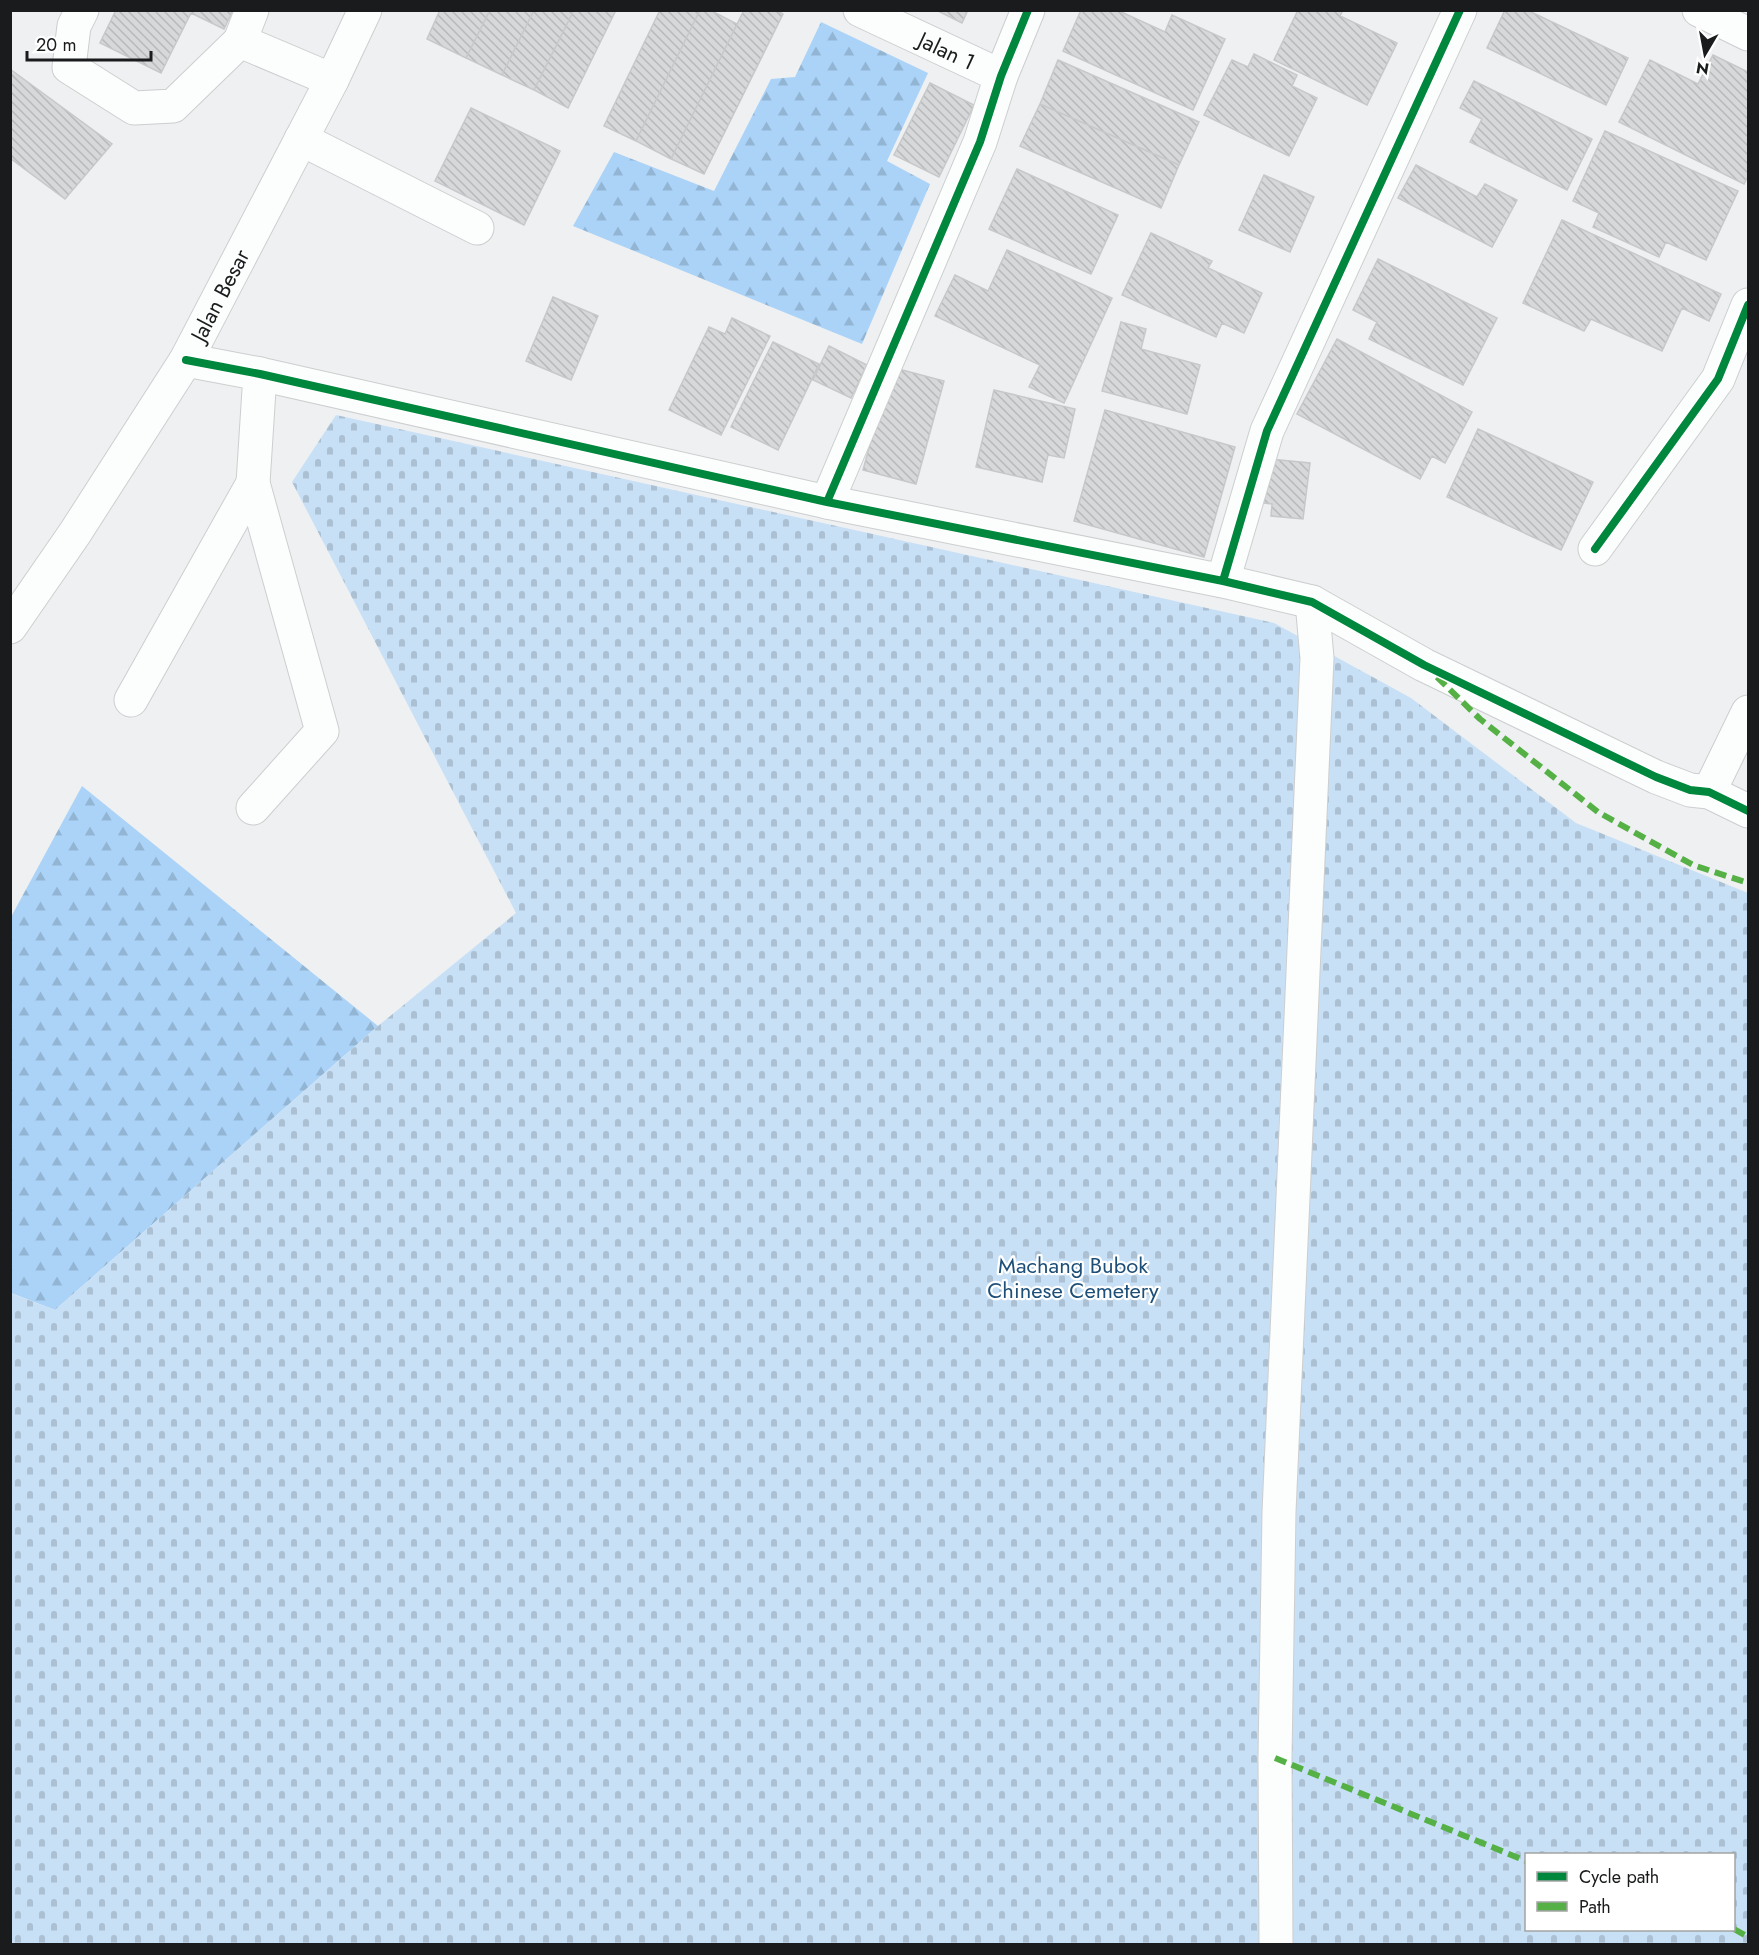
<svg xmlns="http://www.w3.org/2000/svg" width="1759" height="1955" font-family="Jost,sans-serif">
  <style>
    .forest { fill: url(#forest-firs) }
    .cemetery { fill: url(#cemetery-stones); fill-rule: evenodd }
    .building { fill: url(#building-back-hatch); stroke: #c7c8ca; stroke-width: 1.5 }
    .lines { fill: none; stroke-linecap: round; stroke-linejoin: round }
    .minor-casing { stroke: #cccecf; stroke-width: 35 }
    .major-casing { stroke: #cccecf; stroke-width: 35 }
    .minor { stroke: #fcfdfd; stroke-width: 33 }
    .major { stroke: #fcfdfd; stroke-width: 33 }
    .quiet { stroke: #55b145; stroke-width: 6; stroke-dasharray: 12 6; stroke-linecap: butt }
    .cycleway-casing { stroke: #fff; stroke-width: 11 }
    .cycleway { stroke: #00873e; stroke-width: 8 }
    .labels { text-anchor: middle; dominant-baseline: central; stroke-width: 4.5; stroke-linejoin: round; paint-order: stroke }
    .street-label { font-size: 22px; fill: #191b1c; stroke: #fff }
    .park-label { font-size: 22px; fill: #1d4f79; stroke: #fff }
  </style>
  <defs>
    <pattern id="forest-firs" width="22" height="20" patternUnits="userSpaceOnUse" patternTransform="scale(1.5)"><rect width="22" height="20" fill="#abd3f8"/><path d="M5 1l3.5 6h-7zM16 11l3.5 6h-7z" fill="#93b5d4"/></pattern>
    <pattern id="cemetery-stones" width="16" height="16" patternUnits="userSpaceOnUse" patternTransform="scale(1.5)"><rect width="16" height="16" fill="#c8e0f6"/><path d="M2 7V4a2 2 0 0 1 4 0v3zM10 15v-3a2 2 0 0 1 4 0v3z" fill="#abc0d2"/></pattern>
    <pattern id="building-back-hatch" width="6" height="6" patternUnits="userSpaceOnUse" patternTransform="scale(1.5)"><rect width="6" height="6" fill="#d7d8da"/><path d="M-1 5l2 2M0 0l6 6M5-1l2 2" fill="none" stroke="#b8b9ba"/></pattern>
  </defs>
  <rect width="100%" height="100%" fill="#eef0f2"/>
  <path class="forest" d="M821 22 928 73 887 161 930 184 862 344 573 226 614 152 714 191 771 79 795 77Z
    M82 786 378 1026 55 1310 11 1293V917Z"/>
  <path class="cemetery" d="M336 415 1274 623 1411 698 1576 823 1748 893V1944H11L10 1293 55 1310 378 1026 516 913 292 482ZM1526 1854H1734V1930H1526Z"/>
  <path class="building" d="M116 10H233L224 29 191 13 161 73 100 43Z
    M440 10H490L466 58 427 39Z
    M490 10H534L502 75 466 58Z
    M534 10H574L534 90 502 75Z
    M574 10H616L568 108 534 90Z
    M660 10H700L636 141 604 126Z
    M700 10H710L737 24 671 159 636 141Z
    M744 10H776L783 14 704 174 671 159Z
    M936 10H968L962 23Z
    M1081 10H1117L1165 32 1172 15 1225 39 1193 110 1063 51Z
    M1298 10H1343L1340 16 1397 43 1367 105 1274 60Z
    M1505 10H1527L1628 58 1606 105 1487 48Z
    M1254 54 1297 75 1292 86 1317 98 1289 156 1204 115 1232 60 1248 67Z
    M1713 55 1748 72V176L1744 184 1619 122 1650 60 1698 84Z
    M1058 60 1199 122 1179 165 1040 104Z
    M10 69 112 144 65 199 10 158Z
    M1474 81 1592 139 1567 190 1470 142 1482 119 1460 108Z
    M930 83 974 105 939 177 894 155Z
    M1040 104 1179 165 1161 208 1020 146Z
    M471 108 560 151 524 225 435 181Z
    M1605 131 1738 191 1706 260 1666 242 1659 257 1593 227 1599 213 1573 201Z
    M1416 165 1477 197 1485 184 1517 200 1492 247 1398 198Z
    M1017 169 1118 215 1091 274 989 229Z
    M1264 175 1314 197 1290 252 1239 230Z
    M1562 220 1721 294 1709 321 1682 308 1662 351 1591 319 1584 331 1523 303Z
    M1151 233 1212 261 1208 268 1262 293 1244 333 1222 323 1216 337 1122 295Z
    M1007 250 1112 298 1064 403 1029 387 1040 365 935 316 955 275 988 291Z
    M1378 259 1497 318 1463 385 1369 339 1377 322 1353 310Z
    M553 297 598 316 571 380 526 361Z
    M732 318 770 336 721 435 669 410 709 327 725 334Z
    M1121 322 1146 329 1141 349 1200 365 1187 414 1102 391Z
    M1337 339 1472 412 1445 463 1432 456 1420 479 1297 414Z
    M773 342 819 364 778 450 731 427Z
    M829 346 867 365 851 398 813 380Z
    M891 367 944 381 916 484 863 470Z
    M994 390 1075 409 1064 458 1048 455 1042 482 976 467Z
    M1105 410 1235 447 1204 557 1074 521Z
    M1478 429 1593 482 1561 550 1447 497Z
    M1269 459 1310 463 1303 519 1271 516 1272 504 1264 503Z"/>
  <g class="lines">
    <g class="minor-casing">
      <g id="minor">
        <path d="M82 10 74 26 69 67 134 108 173 106 240 41 332 80"/>
        <path id="s1" d="M860 10 1001 76"/>
        <path d="M1699 10 1748 34"/>
        <path d="M240 41 252 10"/>
        <path d="M301 139 477 228"/>
        <path d="M186 360 260 374 827 502 1223 581 1312 602 1424 665 1656 777 1690 790 1709 792 1748 811"/>
        <path d="M827 502 980 142 1001 76 1028 10"/>
        <path d="M1595 549 1718 379 1748 305"/>
        <path d="M1223 581 1267 431 1460 10"/>
        <path d="M131 700 253 483"/>
        <path d="M1709 792 1748 712"/>
        <path d="M253 808 322 731 253 483 260 374"/>
        <path d="M1276 1944 1275 1758 1279 1512 1317 658 1312 602"/>
      </g>
    </g>
    <g class="major-casing">
      <g id="major">
        <path id="s2" d="M10 627 75 533 186 360 332 80 365 10"/>
      </g>
    </g>
    <use href="#minor" class="minor"/>
    <use href="#major" class="major"/>
    <path class="quiet" d="M1437 677 1480 719 1598 812 1693 865 1748 883
      M1275 1758 1526 1861
      M1734 1929 1748 1937"/>
    <g class="cycleway-casing">
      <path id="cycleway" d="M186 360 260 374 827 502 1223 581 1312 602 1424 665 1656 777 1690 790 1709 792 1748 811
        M827 502 980 142 1001 76 1028 10
        M1595 549 1718 379 1748 305
        M1223 581 1267 431 1460 10"/>
    </g>
    <use href="#cycleway" class="cycleway"/>
  </g>
  <g class="labels">
    <g class="street-label">
      <text stroke="none"><textPath href="#s1" startOffset="96">Jalan 1</textPath></text>
      <text stroke="none"><textPath href="#s2" startOffset="393">Jalan Besar</textPath></text>
    </g>
    <g class="park-label">
      <text x="1073" y="1265">Machang Bubok<tspan x="1073" dy="25">Chinese Cemetery</tspan></text>
    </g>
  </g>
  <rect width="1759" height="1955" fill="none" stroke="#191b1c" stroke-width="24"/>
  <rect x="1525" y="1853" width="210" height="78" fill="#ffffff" stroke="#a3a4a4" stroke-width="1.5"/>
  <rect x="1537" y="1872" width="30" height="9" fill="#00873e" stroke="#a3a4a4" stroke-width="1.5"/>
  <text x="1579" y="1883" font-size="18" fill="#191b1c">Cycle path</text>
  <rect x="1537" y="1902" width="30" height="9" fill="#55b145" stroke="#a3a4a4" stroke-width="1.5"/>
  <text x="1579" y="1913" font-size="18" fill="#191b1c">Path</text>
  <g transform="translate(1705 54) rotate(190)" stroke="#ffffff" stroke-width="4.5" paint-order="stroke">
  <path d="M0-4.5L10 22L0 15L-10 22Z" fill="#191b1c"/>
  <text y="-9" font-size="16" font-weight="bold" text-anchor="middle" fill="#191b1c">N</text>
  </g>
  <path d="M27 51v9h124v-9" fill="none" stroke="#191b1c" stroke-width="3"/>
  <text x="36" y="51" font-size="18" fill="#191b1c" stroke="#ffffff" stroke-width="4.5" paint-order="stroke">20 m</text>
</svg>
